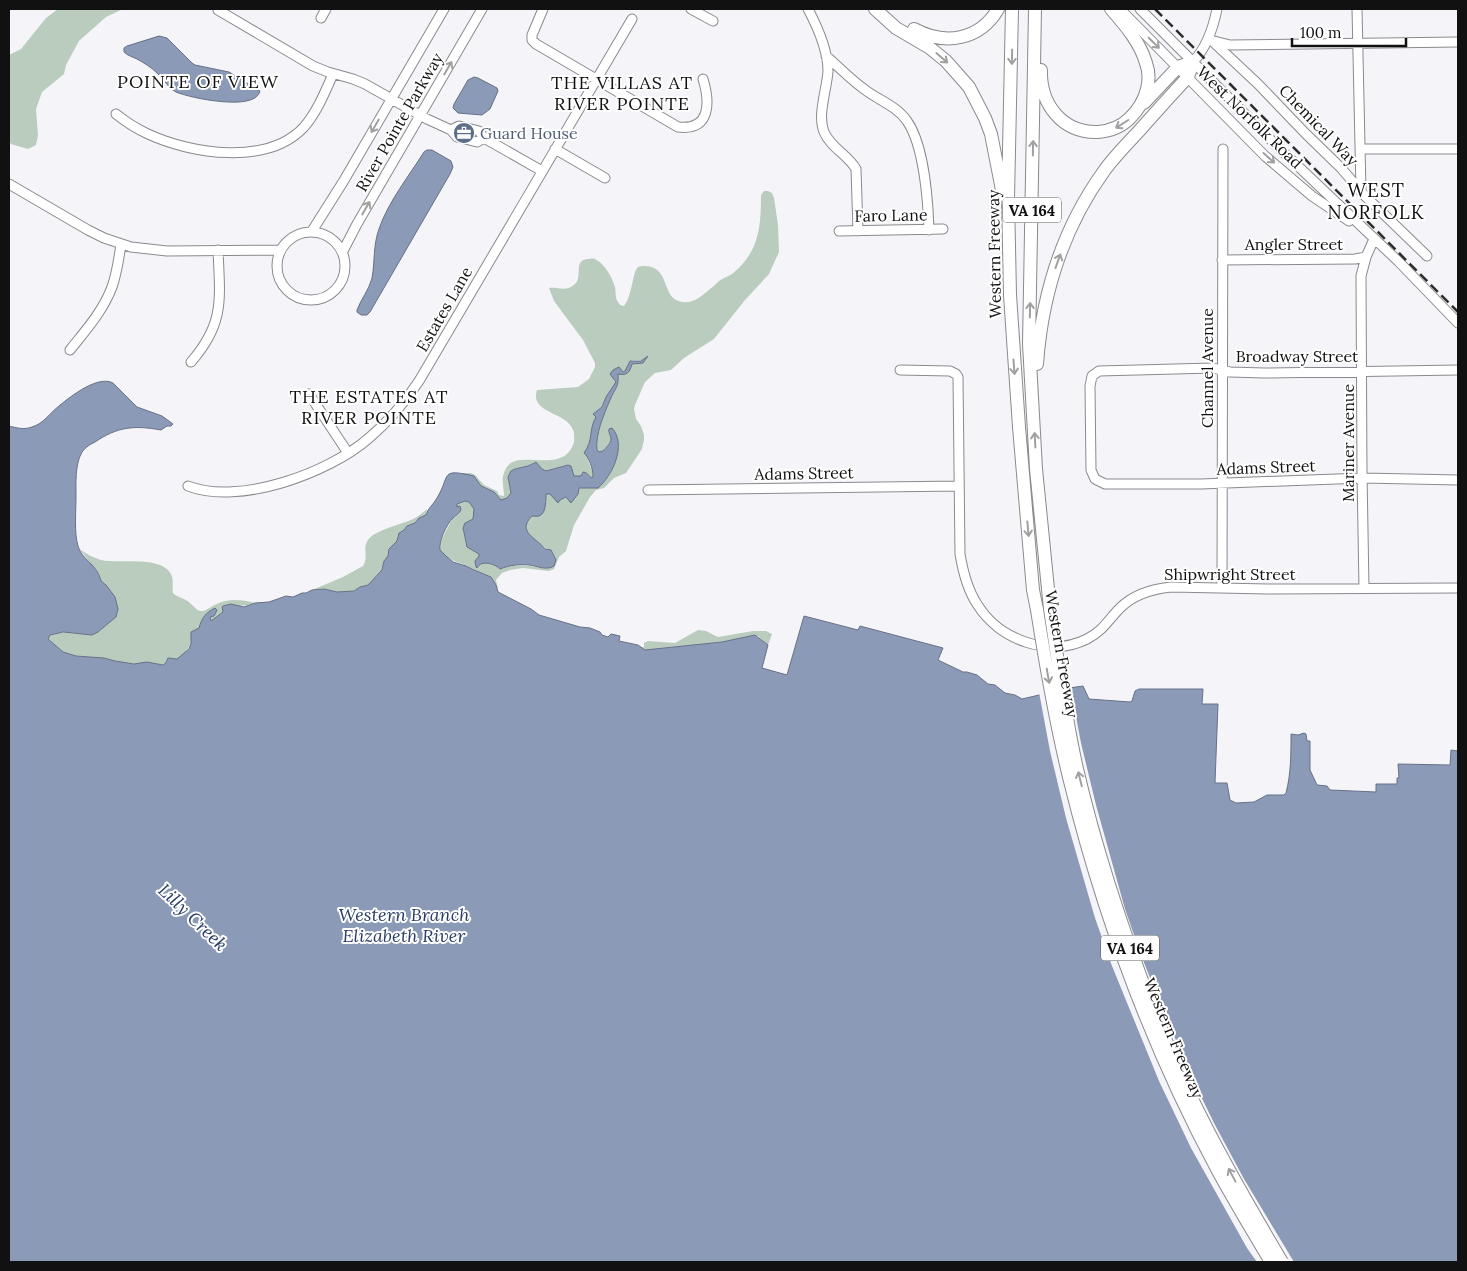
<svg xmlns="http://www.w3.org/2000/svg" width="1467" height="1271" font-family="Lora,serif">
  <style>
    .green { fill: #b9ccbd }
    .water { fill: #8b9ab7; stroke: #667186 }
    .pier { fill: #f5f5f9 }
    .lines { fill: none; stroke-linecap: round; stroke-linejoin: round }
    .minor-casing { stroke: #8a8a8e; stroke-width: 11 }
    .highway-casing { stroke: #8a8a8e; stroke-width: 14 }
    .minor { stroke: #fff; stroke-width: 9 }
    .highway { stroke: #fff; stroke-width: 12 }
    .rail { stroke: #2d2d2e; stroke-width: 2.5; stroke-dasharray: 10 5; stroke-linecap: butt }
    .highway-bridge-casing { stroke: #8a8a8e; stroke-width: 14; stroke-linecap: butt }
    .highway-bridge { stroke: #fff; stroke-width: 12 }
    .oneway { stroke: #a0a0a0 }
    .labels { text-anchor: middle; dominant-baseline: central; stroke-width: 4; stroke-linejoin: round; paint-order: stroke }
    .shield { fill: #fff; stroke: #585859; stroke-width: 1 }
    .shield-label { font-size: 15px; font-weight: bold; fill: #111112 }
    .street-label { font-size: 16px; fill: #111112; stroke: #fff }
    .service-label { font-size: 16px; fill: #4e5e75; stroke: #fff; text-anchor: start }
    .neighbourhood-label { font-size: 18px; letter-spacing: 1px; fill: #111112; stroke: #fff }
    .water-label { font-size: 18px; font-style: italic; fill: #293d67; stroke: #fff }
    .quarter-label { font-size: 19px; letter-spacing: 1px; fill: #111112; stroke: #fff }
  </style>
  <rect width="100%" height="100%" fill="#f5f5f9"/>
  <path class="green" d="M58 9H123L106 17 79 41 66 65 64 74 42 92 36 109 38 135 36 145 28 149 11 144 9 141V55L21 49 46 18Z
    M764 191H768L772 193 774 198 778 225 779 252 769 274 745 300 714 339 684 358 671 370 655 373 645 382 635 405 634 409 636 419 641 426 644 435V440L642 449 626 473 614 478 604 488 596 490 590 497 574 525 566 551 559 557 554 569 549 571 523 568 510 570 502 573 496 580 498 589 491 577C482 574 474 569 465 565 455 561 437 557 440 543L452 519 460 513 456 507 457 504 465 501 469 502 474 509 473 519 465 523 463 530 467 547 479 554V556L475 561 476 567 477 568C482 560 494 563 500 569 516 563 531 566 548 569L554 555C547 547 519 534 528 521 531 516 539 512 544 509L546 500V494H550C559 503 568 497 578 494L579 488H596L600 486 610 474 617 454 612 428 610 429C608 433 611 435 611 439 611 443 606 448 603 451L599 452 597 450C595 435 604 414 610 399 616 386 619 390 618 374L630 370 632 364 643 363V360H632L625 371 623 372 621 370 613 379 617 382 606 397 602 407 594 413 596 417C591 426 592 435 590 445 590 449 588 453 588 457 588 464 593 469 593 477L592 478C588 476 589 473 583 472L581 476H574L571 466 568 465 546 471C541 469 539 465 534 462L528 466 515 469 508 477 511 493 507 498 501 500 494 492 481 486 476 478 459 473H471L475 475 484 485 497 491 499 495 504 496C504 488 501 480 504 473 512 444 560 477 573 445 575 441 574 437 574 433 570 411 529 415 537 390L578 387 589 379 595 367V363L583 340 554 301 549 288C558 287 567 292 575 284 583 277 573 261 587 259 590 259 592 258 595 259 605 264 612 277 615 287 616 292 615 298 618 302 620 306 621 305 624 306 632 297 633 270 638 267 640 266 642 266 645 266 672 267 660 300 683 302 696 304 707 291 716 284 720 279 727 277 732 274 759 252 761 228 761 195Z
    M427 509 426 515 419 518 415 523 407 526 404 530 400 532 397 541 389 549 388 556 384 561 382 570 368 585 360 587 354 591 337 592 324 589 312 590 343 577 363 566C369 557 362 548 368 540 374 530 404 524 415 518 419 516 423 512 427 509Z
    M78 547C84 553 92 557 101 560 119 564 161 555 171 574 174 581 172 587 173 593 178 598 185 598 190 603 194 606 197 612 203 611 207 610 212 606 217 604 228 598 243 600 255 603 241 608 236 604 223 606L222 608 223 612 211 621 210 616 215 613 201 622 199 629 192 632C191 646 188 652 177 659L170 658 166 660 165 664 163 665 147 662 134 664 115 661 104 658 76 656 63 652 47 639 50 635C67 629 82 638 97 632 101 631 105 626 109 623 116 618 118 615 117 607 115 596 109 587 101 581L99 574Z
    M698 630 706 631 718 637 753 631H766L772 634 768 645 758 636C746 637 735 641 723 642 697 644 671 648 645 650L640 648 644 647V643L648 641 675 643Z"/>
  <path class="water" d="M159 36 167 38 192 63 195 65 229 72 260 91C256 112 190 98 176 92 168 88 164 79 157 73 151 67 144 63 137 59 133 57 128 56 124 52V48L127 46Z
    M474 77 478 78 497 88 498 91 490 109 482 115 458 113 453 108 454 104 468 80Z
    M427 150H432L451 161 453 167 450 174 370 312 367 315H361L357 312V310C361 299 369 290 372 278 375 262 373 245 379 229 388 202 409 176 424 152Z
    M648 356 643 363 632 364C630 372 627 376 618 374 619 389 615 387 610 400 604 414 595 435 597 450L599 452 603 451C606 448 611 443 611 439 611 435 608 433 609 429L612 428C627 444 613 475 598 488H579L578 494 571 503 566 497 560 500 558 503 550 494H546C546 498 546 512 541 515 539 517 535 516 532 516 516 532 537 538 545 549L551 550 556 560 554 566C546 571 538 566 529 565 519 564 510 565 500 569 494 563 481 560 477 568L476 567 475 561 479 556V554L467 547 463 528 465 523 473 519 474 509 469 502 465 501 457 504V507L460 506 461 509C459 515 457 514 453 518 447 523 438 543 440 550L446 556 453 562 466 566 474 570 491 577 496 585 498 592 531 609 539 615 580 627 590 628 600 632 602 635 608 637 611 634 620 636 619 641 638 645 645 650 722 642 755 635 768 645 762 668 787 675 804 616 858 630 860 626 943 648 938 660 963 672H967L977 675 988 684 995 685 1005 693 1015 695 1022 699 1069 688 1083 686 1089 699 1130 702 1132 701 1135 691 1139 689H1203L1202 704H1218L1215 783H1227L1230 800 1236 803 1254 802 1267 795H1284L1286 793C1291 774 1291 754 1291 734L1298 735 1304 733 1306 734 1307 741H1310V770L1317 785 1327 786 1330 790 1376 792V784H1397V778H1399L1398 764 1450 765 1451 750 1458 751V1262H9V426C17 428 24 430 32 427 43 424 50 413 59 406 71 396 98 375 113 383L137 407 162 416 173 424 171 426H167L161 430C134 425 117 427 95 442 89 445 84 448 81 454 75 466 76 483 76 496 76 510 74 533 78 546 81 559 98 565 101 581L106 585 115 597 118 609 116 617 98 632 92 635 63 632 50 635 48 639 63 652 76 656 104 658 115 661 134 664 147 662 163 665 165 664 168 658 177 659 189 649 191 643V632L199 628C202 618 205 613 215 608L217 610 214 616 210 617 211 621 223 612 222 607 223 606 231 604 244 607 255 603 269 602 286 596 293 597 302 593H306L312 590 324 589 337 592 354 591 360 587 368 585 382 570 384 561 388 556 389 549 397 541 399 533 404 530 407 526 415 523 419 518 426 515C428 508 433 505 437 498 451 475 439 468 474 476L481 486 494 492 501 500 507 498 511 493 508 477 511 471 515 469 528 466 536 462 542 469 546 471 568 465 571 466 574 476H581L583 472C589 473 588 476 592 478L593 476C593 469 589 457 584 453 594 439 588 431 596 417L593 414 602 407 606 397 616 382 610 374 613 370 619 367 623 372 625 371 630 361H641Z"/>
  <path class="pier" d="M1070 685 1081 743 1096 805 1125 909 1141 955 1164 1013 1196 1086 1214 1123 1244 1179 1294 1262H1257L1247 1248 1191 1148 1159 1081 1112 966 1095 918 1066 818 1050 751 1039 692Z"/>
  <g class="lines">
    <g class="minor-casing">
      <path id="minor" d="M543 9 532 35V40L536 44 678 127C711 131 710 102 703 79
        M691 9 713 21
        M808 9C817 26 828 51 828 71 827 89 817 115 824 132 831 148 848 155 856 169L858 231
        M1120 9 1265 156 1312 196 1349 221
        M1140 9 1281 150 1398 261 1458 323
        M1357 9 1361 191
        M218 10 313 66 328 72 353 79 365 84 427 119 451 130 457 137 477 142 484 138
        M321 18 326 9
        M1209 38 1258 84 1305 133 1341 168 1365 196 1427 256
        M1214 41 1230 45 1458 42
        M826 56C839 67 851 80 864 89 878 100 897 106 907 121 924 145 928 201 929 230
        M1193 62C1207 47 1213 29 1217 9
        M116 114C126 122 137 129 148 134 191 154 268 166 304 127 317 112 325 92 333 74
        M451 130 459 126 479 131 484 138 542 171
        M555 149 605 178
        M1360 149H1458
        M9 184 88 230 104 238 131 247 167 251 281 250
        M312 231 343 182 444 9
        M839 231 943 229
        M277 266a34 34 0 1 1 68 0a34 34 0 1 1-68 0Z
        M343 251 357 224 482 9
        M1222 260 1355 259 1366 257
        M70 350C86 330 103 311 112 287 117 273 119 258 121 244
        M191 362C225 323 220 299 218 250
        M900 370 950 371 956 374 958 377 960 554C963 572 967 589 977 604 999 640 1049 658 1087 639 1103 631 1108 620 1120 608 1134 594 1152 589 1171 587L1268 589 1458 588
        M1458 370 1264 373 1230 372 1213 368 1099 371 1092 376 1090 386 1091 470 1095 479 1105 484H1201L1363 478 1458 480
        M309 394 348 453
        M188 486C239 506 329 473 369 438 388 422 405 402 419 381L632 19
        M648 490 959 486
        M1222 588 1223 149
        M1364 588 1362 473 1361 276 1366 257 1374 239"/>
    </g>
    <g class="highway-casing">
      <path id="highway" d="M875 9 896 28 930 48 946 61 969 87 985 118 991 134 1003 195
        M1012 9 1008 198 1010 295 1019 427 1033 590 1037 610
        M1035 9 1029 344 1036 469 1050 609
        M914 29C945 46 980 40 998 9
        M1041 70C1040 104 1062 133 1098 132 1110 131 1121 127 1130 118 1138 110 1144 102 1147 89 1149 81 1149 71 1146 63 1140 42 1125 25 1111 9
        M1144 103 1178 67 1193 62
        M1037 364C1042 295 1063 228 1104 171 1114 157 1127 144 1139 131 1155 113 1171 95 1188 77L1193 62"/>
    </g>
    <use href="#minor" class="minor"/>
    <use href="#highway" class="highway"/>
    <path class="rail" d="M1155 9 1458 312"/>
    <g class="highway-bridge-casing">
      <path id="highway-bridge" d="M1050 609C1058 662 1065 716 1077 769 1096 850 1122 929 1152 1007 1167 1044 1183 1082 1201 1117 1226 1167 1254 1215 1282 1262
        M1037 610C1046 667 1056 725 1070 781 1103 915 1152 1048 1218 1171 1235 1202 1253 1232 1271 1262"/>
    </g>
    <use href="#highway-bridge" class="highway-bridge"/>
  </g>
  <defs><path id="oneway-shaft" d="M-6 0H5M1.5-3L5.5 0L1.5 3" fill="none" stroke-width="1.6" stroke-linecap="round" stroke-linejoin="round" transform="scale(1.25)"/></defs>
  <g class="oneway">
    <use href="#oneway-shaft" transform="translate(1154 43) rotate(45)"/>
    <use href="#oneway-shaft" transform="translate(1012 57) rotate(91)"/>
    <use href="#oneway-shaft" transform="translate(942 58) rotate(41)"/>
    <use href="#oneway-shaft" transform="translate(448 68) rotate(-60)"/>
    <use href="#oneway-shaft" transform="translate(1122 124) rotate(148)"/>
    <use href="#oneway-shaft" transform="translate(375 126) rotate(120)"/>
    <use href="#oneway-shaft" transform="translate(1033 148) rotate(-89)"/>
    <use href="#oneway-shaft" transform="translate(1269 158) rotate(42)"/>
    <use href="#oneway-shaft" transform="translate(366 208) rotate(-60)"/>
    <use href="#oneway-shaft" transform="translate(1058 261) rotate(-70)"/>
    <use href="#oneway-shaft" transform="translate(1030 310) rotate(-89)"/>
    <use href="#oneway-shaft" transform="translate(1014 367) rotate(86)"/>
    <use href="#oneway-shaft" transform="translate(1035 440) rotate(-93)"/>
    <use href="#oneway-shaft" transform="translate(1028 529) rotate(85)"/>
    <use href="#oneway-shaft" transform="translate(1048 676) rotate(80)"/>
    <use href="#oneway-shaft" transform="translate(1080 779) rotate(-104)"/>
    <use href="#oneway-shaft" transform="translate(1232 1175) rotate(-118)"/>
  </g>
  <defs>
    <g id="office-disc" transform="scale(1.125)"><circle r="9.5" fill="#5c6f8a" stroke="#fff"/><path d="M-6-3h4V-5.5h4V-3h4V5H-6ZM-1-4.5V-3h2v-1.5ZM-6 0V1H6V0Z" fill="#fff"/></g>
  </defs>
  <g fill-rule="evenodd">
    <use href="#office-disc" x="464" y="133"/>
  </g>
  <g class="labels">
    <g class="shield">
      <rect x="1003" y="197.5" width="58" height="25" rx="4"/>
      <rect x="1101" y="935.5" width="58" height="25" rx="4"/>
    </g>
    <g class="shield-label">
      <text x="1032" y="210">VA 164</text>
      <text x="1130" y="948">VA 164</text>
    </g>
    <g class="street-label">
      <text transform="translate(1250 117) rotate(44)">West Norfolk Road</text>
      <text transform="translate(399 122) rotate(-60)">River Pointe Parkway</text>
      <text transform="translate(1319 125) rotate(46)">Chemical Way</text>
      <text transform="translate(891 215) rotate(-1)">Faro Lane</text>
      <text x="1294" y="244">Angler Street</text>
      <text transform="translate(994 254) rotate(-91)">Western Freeway</text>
      <text transform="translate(444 309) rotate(-60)">Estates Lane</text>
      <text x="1297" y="356">Broadway Street</text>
      <text transform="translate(1207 368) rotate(-90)">Channel Avenue</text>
      <text transform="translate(1348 443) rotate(-90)">Mariner Avenue</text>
      <text transform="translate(1266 467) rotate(-2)">Adams Street</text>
      <text transform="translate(804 473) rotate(-1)">Adams Street</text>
      <text x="1230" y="574">Shipwright Street</text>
      <text transform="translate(1062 654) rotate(80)">Western Freeway</text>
      <text transform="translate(1174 1038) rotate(67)">Western Freeway</text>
    </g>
    <g class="service-label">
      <text x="480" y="133">Guard House</text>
    </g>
    <g class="neighbourhood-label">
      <text x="198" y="81">POINTE OF VIEW</text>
      <text x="622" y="82">THE VILLAS AT<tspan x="622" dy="21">RIVER POINTE</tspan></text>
      <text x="369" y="396">THE ESTATES AT<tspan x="369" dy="21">RIVER POINTE</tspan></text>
    </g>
    <g class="water-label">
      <text x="404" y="914">Western Branch<tspan x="404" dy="21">Elizabeth River</tspan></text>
      <text transform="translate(193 917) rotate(44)">Lilly Creek</text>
    </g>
    <g class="quarter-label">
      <text x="1376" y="190">WEST<tspan x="1376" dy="22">NORFOLK</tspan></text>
    </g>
  </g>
  <rect width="1467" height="1271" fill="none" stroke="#111112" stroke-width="20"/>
  <path d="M1292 38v8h114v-8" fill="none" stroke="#111112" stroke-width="2.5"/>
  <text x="1300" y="38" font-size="15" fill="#111112" stroke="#ffffff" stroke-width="4" paint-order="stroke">100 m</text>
</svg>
